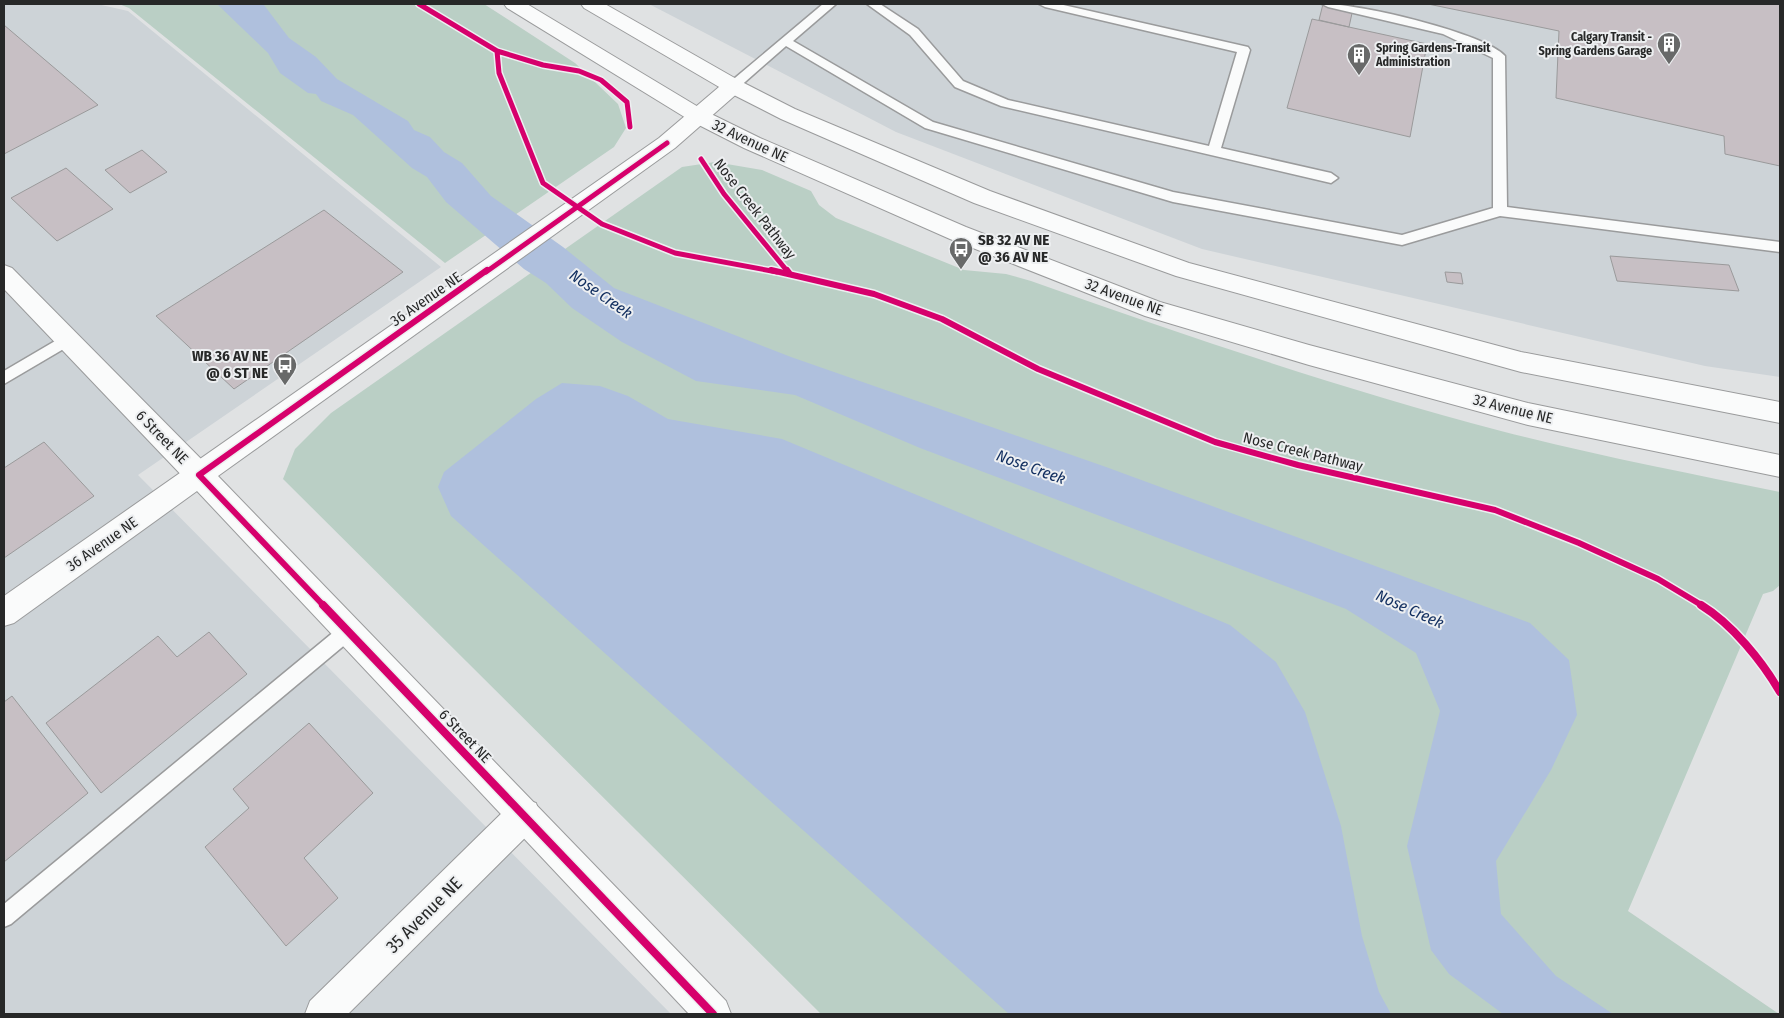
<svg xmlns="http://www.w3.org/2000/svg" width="1784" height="1018" font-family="'Fira Sans Condensed',sans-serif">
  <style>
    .built { fill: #cdd3d7 }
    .green { fill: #bacfc5 }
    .water { fill: #afc0dd }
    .building { fill: #c7bfc4; stroke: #9a9a9b }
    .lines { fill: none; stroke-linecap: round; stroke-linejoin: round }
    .service-casing { stroke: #9a9b9c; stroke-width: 3 }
    .minor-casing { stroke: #9a9b9c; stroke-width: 2 }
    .tertiary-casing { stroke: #9a9b9c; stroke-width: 2 }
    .secondary-casing { stroke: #9a9b9c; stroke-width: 2 }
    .service { fill: #fafbfb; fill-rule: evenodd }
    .minor { fill: #fafbfb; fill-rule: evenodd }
    .tertiary { fill: #fafbfb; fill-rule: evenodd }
    .secondary { fill: #fafbfb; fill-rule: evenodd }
    .cycleway-far2-casing { stroke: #edeff1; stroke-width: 8 }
    .cycleway-far1-casing { stroke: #edeff1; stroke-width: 9 }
    .cycleway-casing { stroke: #edeff1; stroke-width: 11 }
    .cycleway-far2 { stroke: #d6006c; stroke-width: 5 }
    .cycleway-far1 { stroke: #d6006c; stroke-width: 6 }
    .cycleway { stroke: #d6006c; stroke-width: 8 }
    .labels { text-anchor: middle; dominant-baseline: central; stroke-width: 4; stroke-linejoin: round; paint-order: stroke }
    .far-poi-label { font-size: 12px; font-weight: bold; fill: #272828; stroke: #edeff1; text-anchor: end }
    .street-label { font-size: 15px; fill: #272828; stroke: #edeff1 }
    .poi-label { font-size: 15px; font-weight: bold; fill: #272828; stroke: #edeff1; text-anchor: start }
    .water-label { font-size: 16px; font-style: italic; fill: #112e5f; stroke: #edeff1 }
    .near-street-label { font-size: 18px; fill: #272828; stroke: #edeff1 }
  </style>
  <rect width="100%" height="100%" fill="#e0e2e3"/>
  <path class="built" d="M4 4H97L128 11 441 267 138 475 671 1014H4Z
    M649 4H1780V377L1705 366 1202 249 896 132Z"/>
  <path class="green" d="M119 4H484L575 63 618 104 626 128 614 147 445 263 129 8Z
    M715 162 762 170 811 191 819 205 836 218 964 270 1006 274 1031 281C1186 336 1342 389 1501 431 1593 455 1687 473 1780 492V585L1773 591 1763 594 1628 911 1779 1014H821L283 479 295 449 331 413 682 167Z"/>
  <path class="water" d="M217 4 264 5 289 38 316 57 337 79 408 121 414 130 430 137 444 152 462 163 491 196 563 247 614 288 791 357 1106 467 1530 623 1569 660 1577 715 1551 770 1496 861 1501 914 1556 976 1613 1014H1503L1449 974 1431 950 1407 846 1440 711 1416 653 1346 609 920 448 795 395 696 381 622 342 572 308 546 283 524 269 446 202 427 177 412 168 353 115 321 101 316 94 308 93 280 73 268 53Z
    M562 383 600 386 628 396 668 419 782 439 1230 625 1276 662 1305 712 1341 826 1362 936 1379 992 1391 1014H1009L451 516 438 487 444 472 536 399Z"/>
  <path class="building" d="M1323 4H1354L1349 27 1319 20Z
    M1428 4H1780V166L1725 154 1724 136 1556 98 1559 31Z
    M1312 19 1427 44 1410 137 1287 108Z
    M4 25 98 105 4 154Z
    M142 150 167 172 130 193 105 170Z
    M66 168 113 209 57 241 11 198Z
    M324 210 403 272 234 389 156 316Z
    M1610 256 1729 265 1739 291 1617 281Z
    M1445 272 1461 273 1463 284 1447 282Z
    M44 442 94 496 4 558V468Z
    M209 632 247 674 101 793 46 723 158 636 177 657Z
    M12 696 88 793 4 862V702Z
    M309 723 373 793 304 858 338 898 286 946 205 847 249 808 233 789Z"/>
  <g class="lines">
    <g class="service-casing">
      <path id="service" d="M823 4H836L793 41 933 122 1173 192 1402 235 1493 208V58L1443 34 1328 7 1322 4C1353 2 1486 33 1505 56L1507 207 1780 242V252L1500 216 1402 245 1173 202 925 128 786 46 737 89H729L727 86 729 83Z
        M867 4H880L918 29 963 81 1008 100 1209 146 1237 52 1045 7 1039 4H1059L1248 47 1250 50 1221 148 1331 173 1338 178 1331 183 1001 106 955 87 910 35Z
        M67 334 72 336 74 340 72 344 4 384V371Z
        M347 624 353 626 356 632 353 638 11 924 4 927V904L341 626Z"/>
    </g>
    <g class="minor-casing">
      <path id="minor" d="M4 265 12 268 209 467 212 475 209 483 199 486 189 483 4 289Z
        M524 799 536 803 540 815 536 827 348 1014H305L310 1001 512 803Z"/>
    </g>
    <g class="tertiary-casing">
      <path id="tertiary" d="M733 79 740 81 743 86 740 91 675 148 218 476 726 1001 731 1014H689L197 491 14 623 4 626V596L659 138 726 81Z"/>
    </g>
    <g class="secondary-casing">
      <path id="secondary" d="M504 4H527L705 111 760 138 966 227 1160 302 1309 345 1528 403 1780 455V477L1528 425 1309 365 1145 316 950 239 744 148 691 121 507 8Z
        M581 4H605L740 81 795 109 990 191 1189 263 1521 352 1780 402V423L1521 372 1176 276 974 203 781 119 726 91 584 8Z"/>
    </g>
    <use href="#service" class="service"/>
    <use href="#minor" class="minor"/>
    <use href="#tertiary" class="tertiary"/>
    <use href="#secondary" class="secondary"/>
    <g class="cycleway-far2-casing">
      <path id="cycleway-far2" d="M419 4 497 51 543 65 579 71 601 80 627 102 630 127
        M497 51 499 73 543 183 602 224 675 253 777 272
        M701 159 724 194 788 272
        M486 272 667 143"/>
    </g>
    <g class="cycleway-far1-casing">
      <path id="cycleway-far1" d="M771 270 874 294 942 319 1038 369 1215 442 1298 465 1495 510 1579 543 1658 579 1703 606
        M787 270 790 274
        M324 606 199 475 487 270"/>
    </g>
    <g class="cycleway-casing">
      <path id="cycleway" d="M323 605 713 1014
        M1701 605C1732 624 1762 661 1780 692"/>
    </g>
    <use href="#cycleway-far2" class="cycleway-far2"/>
    <use href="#cycleway-far1" class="cycleway-far1"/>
    <use href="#cycleway" class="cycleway"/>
  </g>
  <defs>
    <g id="building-pin" transform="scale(1.25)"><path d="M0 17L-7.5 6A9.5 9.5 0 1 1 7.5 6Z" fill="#686969" stroke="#edeff1"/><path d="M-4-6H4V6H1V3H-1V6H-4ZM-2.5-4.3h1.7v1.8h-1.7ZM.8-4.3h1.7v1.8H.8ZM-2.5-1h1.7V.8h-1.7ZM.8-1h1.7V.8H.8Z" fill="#fff"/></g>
    <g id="bus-pin" transform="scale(1.25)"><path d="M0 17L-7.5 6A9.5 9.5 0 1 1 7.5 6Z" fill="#686969" stroke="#edeff1"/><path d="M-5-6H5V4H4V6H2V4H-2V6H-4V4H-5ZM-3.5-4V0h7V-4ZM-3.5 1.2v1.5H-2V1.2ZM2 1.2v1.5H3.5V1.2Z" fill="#fff"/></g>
  </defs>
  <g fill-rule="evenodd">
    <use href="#building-pin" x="1669" y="44"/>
    <use href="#building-pin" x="1359" y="55"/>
    <use href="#bus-pin" x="961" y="249"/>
    <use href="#bus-pin" x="285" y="365"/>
  </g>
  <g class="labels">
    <g class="far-poi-label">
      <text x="1652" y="37">Calgary Transit -<tspan x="1652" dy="14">Spring Gardens Garage</tspan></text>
      <text x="1376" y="48" text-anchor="start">Spring Gardens-Transit<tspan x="1376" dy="14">Administration</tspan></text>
    </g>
    <g class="street-label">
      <text transform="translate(750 141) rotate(25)">32 Avenue NE</text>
      <text transform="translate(755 209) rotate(52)">Nose Creek Pathway</text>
      <text transform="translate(1124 297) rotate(20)">32 Avenue NE</text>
      <text transform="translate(426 299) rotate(-35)">36 Avenue NE</text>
      <text transform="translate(1513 409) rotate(14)">32 Avenue NE</text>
      <text transform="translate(162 437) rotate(46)">6 Street NE</text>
      <text transform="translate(1303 452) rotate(14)">Nose Creek Pathway</text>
      <text transform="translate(102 544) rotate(-35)">36 Avenue NE</text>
      <text transform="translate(465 736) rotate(46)">6 Street NE</text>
    </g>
    <g class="poi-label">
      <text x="978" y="240">SB 32 AV NE<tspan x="978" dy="17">@ 36 AV NE</tspan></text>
      <text x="268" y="356" text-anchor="end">WB 36 AV NE<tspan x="268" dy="17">@ 6 ST NE</tspan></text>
    </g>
    <g class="water-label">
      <text transform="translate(601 294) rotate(35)">Nose Creek</text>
      <text transform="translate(1031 467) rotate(20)">Nose Creek</text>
      <text transform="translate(1410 609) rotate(24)">Nose Creek</text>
    </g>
    <g class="near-street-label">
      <text transform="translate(424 915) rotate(-45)">35 Avenue NE</text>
    </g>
  </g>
  <rect width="1784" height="1018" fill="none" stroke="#272828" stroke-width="10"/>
</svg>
